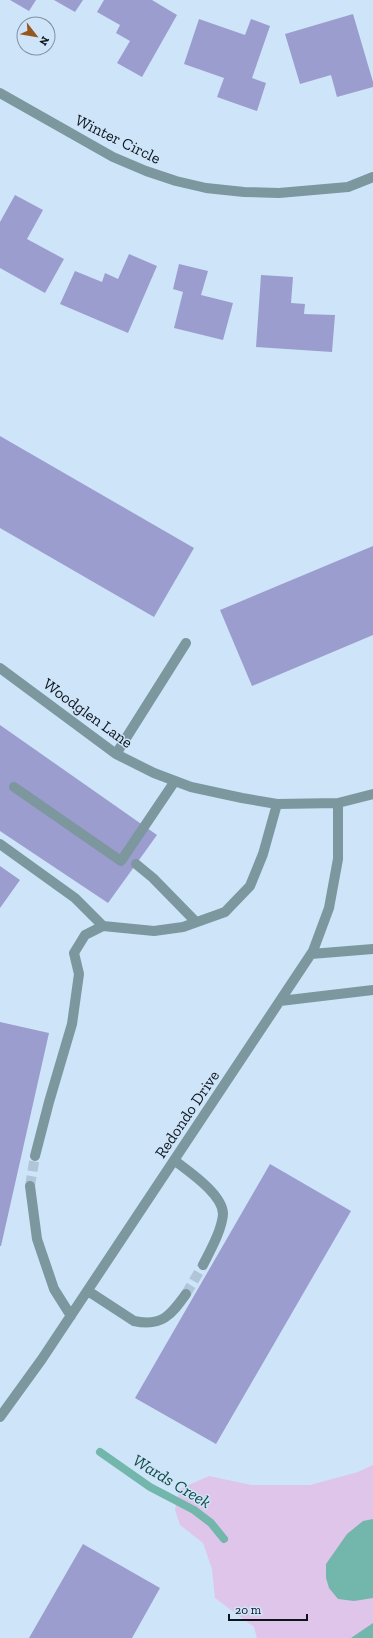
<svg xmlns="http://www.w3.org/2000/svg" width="373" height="1638" font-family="'Zilla Slab',serif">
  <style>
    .green { fill: #dfc5ea }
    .water { fill: #73b6ab }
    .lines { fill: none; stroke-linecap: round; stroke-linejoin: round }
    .stream { stroke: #73b6ab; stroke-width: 8 }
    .building { fill: #9b9dce }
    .minor-tunnel { stroke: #b1c5d8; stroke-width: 10; stroke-dasharray: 10 5; stroke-linecap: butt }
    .minor { stroke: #7c979e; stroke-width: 10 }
    .labels { text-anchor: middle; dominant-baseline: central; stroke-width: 3; stroke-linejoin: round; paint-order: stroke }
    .street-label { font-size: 16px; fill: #0d141b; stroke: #cee4f9 }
    .water-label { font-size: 17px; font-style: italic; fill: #104c44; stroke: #cee4f9 }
  </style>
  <rect width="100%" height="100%" fill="#cee4f9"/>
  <path class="green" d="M373 1465V1638H257L254 1627 215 1598 212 1569 203 1543 180 1525 175 1510 180 1489 209 1476 251 1485H310L358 1472Z"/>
  <path class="water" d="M373 1519V1598L354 1601 338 1599 329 1588 326 1578V1564L347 1534 363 1521Z
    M373 1623V1638H351Z"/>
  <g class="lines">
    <path class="stream" d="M100 1452 150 1487 194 1510 211 1523 224 1539"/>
  </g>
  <path class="building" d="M10 0H36L29 11Z
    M54 0H83L75 12Z
    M104 0H152L177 15 142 77 117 63 130 41 116 33 120 25 97 12Z
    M353 14 373 82V87L337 97 331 75 300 84 285 34Z
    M199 19 245 35 251 19 270 26 252 78 266 83 257 111 217 97 224 78 184 64Z
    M15 195 43 210 27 239 64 259 45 293 0 268V222Z
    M129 254 157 266 128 333 60 304 75 271 102 282 105 273 118 279Z
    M179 264 208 271 201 295 233 303 223 340 174 328 183 292 173 289Z
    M261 275 293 277 291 303 305 304 304 314 335 315 332 352 256 347Z
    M0 436 194 548 154 617 0 528Z
    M373 546V635L252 686 220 610Z
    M0 725 157 835 108 903 0 831Z
    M0 866 20 880 0 908Z
    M0 1022 49 1033 1 1246H0Z
    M270 1164 351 1211 216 1444 135 1398Z
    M83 1544 160 1588 132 1638H29Z"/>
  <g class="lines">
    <path class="minor-tunnel" d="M30 1186 35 1156
      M186 1294 203 1265"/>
    <path class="minor" d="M0 93 113 157 146 171 176 181 206 188 244 192 279 193 348 187 373 177
      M0 668 116 754 154 773 191 787 242 798 277 804 338 803 373 794
      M116 754 186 643
      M14 787 121 861 175 781
      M0 844 75 898 103 926
      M136 864 153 878 196 922
      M311 954 373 949
      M280 1001 373 990
      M35 1156 49 1102 72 1024 79 974 74 953 85 935 103 926 154 931 183 927 225 912 250 886 263 854 277 804
      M174 1160C188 1171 223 1194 223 1214 222 1230 210 1251 203 1265
      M30 1186 37 1239 54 1289 71 1316
      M88 1291 134 1321C162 1327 171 1315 186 1294
      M0 1417 42 1359 313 951 329 908 338 859V803"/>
  </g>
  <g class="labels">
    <g class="street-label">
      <text transform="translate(118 139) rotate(26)">Winter Circle</text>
      <text transform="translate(88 713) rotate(36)">Woodglen Lane</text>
      <text transform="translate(187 1114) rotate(-56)">Redondo Drive</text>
    </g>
    <g class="water-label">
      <text transform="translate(172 1481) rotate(31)">Wards Creek</text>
    </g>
  </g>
  <g transform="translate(36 36) rotate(121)"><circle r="19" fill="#cee4f9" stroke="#8191a0"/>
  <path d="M0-3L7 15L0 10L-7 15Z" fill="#96571f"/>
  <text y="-6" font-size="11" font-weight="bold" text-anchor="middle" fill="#0d141b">N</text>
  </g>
  <path d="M229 1614v6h78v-6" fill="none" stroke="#0d141b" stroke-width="2"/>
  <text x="235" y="1614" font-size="12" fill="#0d141b" stroke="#cee4f9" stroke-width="3" paint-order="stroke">20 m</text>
</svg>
